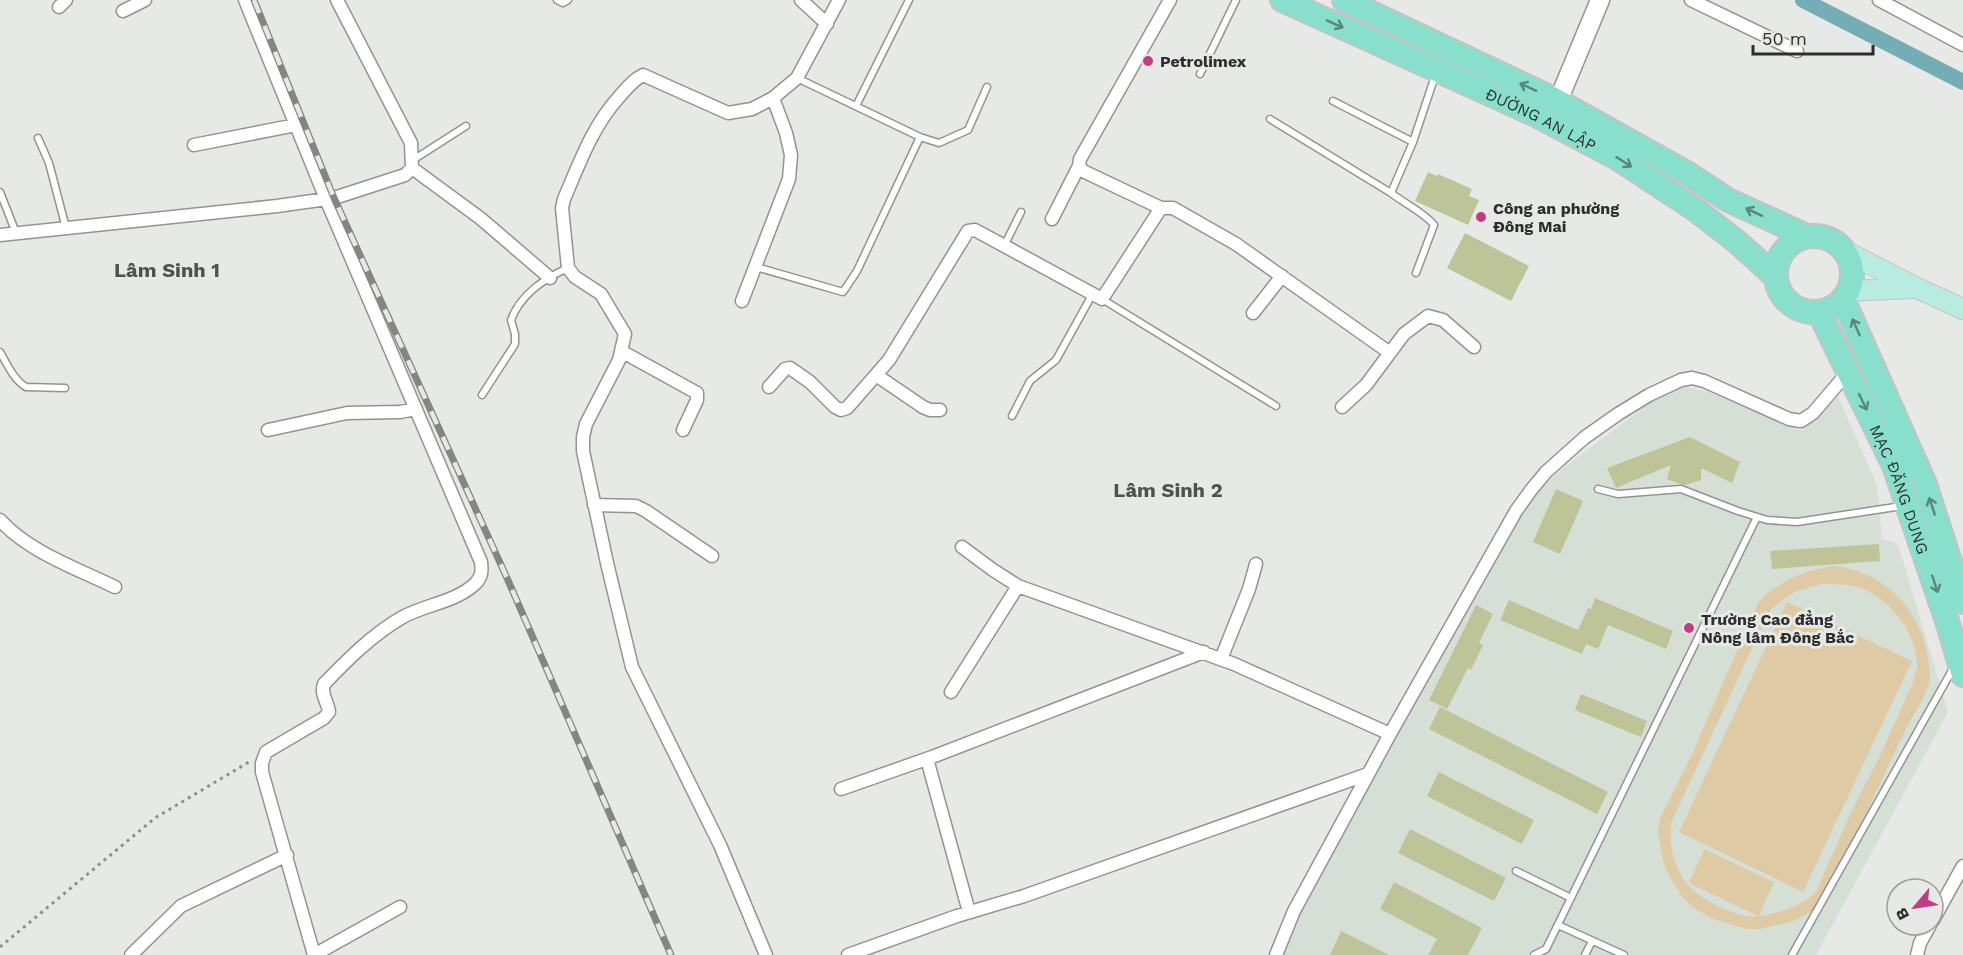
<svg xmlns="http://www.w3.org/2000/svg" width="1963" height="955" font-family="'Work Sans',sans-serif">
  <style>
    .built { fill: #d6dfd6 }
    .green { fill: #decba5; fill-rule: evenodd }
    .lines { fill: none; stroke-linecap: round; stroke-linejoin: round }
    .canal { stroke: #74adb6; stroke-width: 16 }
    .building { fill: #bdc598 }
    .lane-casing { stroke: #919491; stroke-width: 9 }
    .street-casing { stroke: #919491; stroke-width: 15 }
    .secondary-casing { stroke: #919491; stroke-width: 21 }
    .primary-casing { stroke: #c4c4c4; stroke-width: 22 }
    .highway-casing { stroke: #c4c4c4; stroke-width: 26 }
    .path { stroke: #8d8f8d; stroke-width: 3; stroke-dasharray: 3 4.5; stroke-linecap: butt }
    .lane { stroke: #fff; stroke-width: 6 }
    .street { stroke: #fff; stroke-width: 12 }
    .secondary { stroke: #fff; stroke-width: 18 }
    .primary { stroke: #b8ece0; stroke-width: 20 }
    .highway { stroke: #88e0cc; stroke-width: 22 }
    .rail-casing { stroke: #848684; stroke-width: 7 }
    .rail { stroke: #e6e9e6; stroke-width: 4.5; stroke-dasharray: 14; stroke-linecap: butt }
    .oneway { stroke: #5a877c }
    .poi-dot { fill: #c13c80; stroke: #e6e9e6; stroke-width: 2 }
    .labels { text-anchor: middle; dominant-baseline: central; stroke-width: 6; stroke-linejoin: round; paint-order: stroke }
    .poi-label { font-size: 16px; font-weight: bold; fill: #2d2e2d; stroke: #e6e9e6; text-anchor: start }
    .street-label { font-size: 16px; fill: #2d2e2d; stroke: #e6e9e6 }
    .quarter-label { font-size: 20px; font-weight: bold; fill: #4f524f; stroke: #e6e9e6 }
  </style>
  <rect width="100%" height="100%" fill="#e6e9e6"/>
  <path class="built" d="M1679 386 1706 391 1802 431 1838 397 1877 485 1882 538 1898 544 1948 712 1816 955H1278L1380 761 1508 534 1535 495 1558 472 1663 393Z"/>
  <path class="green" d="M1834 566C1882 571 1918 606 1927 653 1929 663 1931 674 1929 684 1924 701 1911 717 1904 733 1879 785 1855 838 1831 890L1813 911 1793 921 1760 929H1746L1711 918 1697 910 1683 898 1670 878 1663 862 1658 831 1660 818 1692 754 1758 603C1775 582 1808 569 1834 566ZM1822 584C1836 584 1850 584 1863 589 1892 601 1917 634 1917 665 1917 671 1914 678 1913 683L1879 758 1852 810 1816 892C1802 906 1779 913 1759 916L1774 882 1704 849 1689 883 1758 916C1745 918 1734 913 1722 908 1684 892 1668 865 1671 823L1770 610 1794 592Z
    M1787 602 1912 661 1803 892 1679 832Z"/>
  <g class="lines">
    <path class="canal" d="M1803 0 1963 82"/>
  </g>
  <path class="building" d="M1428 172 1437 176 1438 174 1472 189 1469 196 1479 200 1468 225 1415 201Z
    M1465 233 1529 266 1511 301 1447 268Z
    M1690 437 1740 462 1732 483 1701 468V480L1685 485 1680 484 1667 479 1671 465 1616 488 1607 468Z
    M1556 489 1583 501 1560 554 1533 542Z
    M1879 544 1880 561 1772 569 1770 551Z
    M1595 598 1673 631 1666 649 1608 625 1598 649 1586 644 1582 654 1500 620 1509 600 1578 630 1588 608 1591 609Z
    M1476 605 1493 614 1479 643 1483 645 1471 670 1468 668 1447 709 1429 700Z
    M1581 694 1647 721 1641 737 1575 710Z
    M1440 707 1608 792 1597 814 1429 729Z
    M1439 772 1534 820 1522 844 1427 796Z
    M1410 829 1506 878 1494 901 1398 853Z
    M1394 882 1482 928 1468 955H1428L1437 939 1380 909Z
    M1341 931 1389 955H1330Z"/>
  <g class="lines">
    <g class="lane-casing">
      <path id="lane" d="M557 0 563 3 568 0
        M1200 74 1236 0
        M797 78 920 137 939 143 968 130 987 87
        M1333 101 1413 142
        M856 106 909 0
        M1270 119 1391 193
        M38 138 49 163 66 228
        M413 160 466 126
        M0 192 16 233
        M1004 246 1021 212
        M756 267 843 292 857 271 920 137
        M1416 273 1434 225C1426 214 1404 203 1391 193L1413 142 1435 76
        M1102 299 1276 406
        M0 352C7 364 14 380 26 387L65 388
        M482 395 515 344V334L511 320C520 295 545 278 568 268
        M1012 416 1030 381 1056 360 1092 295
        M1598 489 1618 494 1681 489 1738 511 1767 520 1797 522 1902 506
        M1516 871 1571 898
        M1558 925 1624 955
        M1534 955 1546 949 1757 517
        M1585 955 1592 941
        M1792 955 1955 665"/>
    </g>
    <g class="street-casing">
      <path id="street" d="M245 0 326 199 481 562C482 571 482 576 476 583 455 603 425 604 401 618 372 635 347 660 324 684 320 694 328 702 329 712L324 718 266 752 262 763V772L314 955
        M801 0 827 24
        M1691 0 1797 51
        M1879 0 1963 45
        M59 7 66 0
        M123 11 145 0
        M194 145 296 125
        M412 168 480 218 550 278
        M1161 208 1083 171 1079 166 1080 159 1170 0
        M1052 219 1079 166
        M0 235 277 206 334 198 405 175 412 168 411 143 337 0
        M742 301 789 179 791 155 786 133 773 98
        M1253 313 1282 276
        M621 351 697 393V400L683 430
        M876 375 923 407 930 410H940
        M769 387 785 369 790 368 810 382 835 407 841 410 847 408 889 360 968 231 975 230 1102 299 1161 208H1173L1236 244 1390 353
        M1342 407 1366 385 1404 334 1428 316 1443 320 1474 347
        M268 430 347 413 400 412 416 409
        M594 505 636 506 646 511 712 556
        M0 520C29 552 76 568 115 587
        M962 547 993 570 1018 586 1234 664 1390 734
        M1221 659 1249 589 1256 564
        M951 692 1018 586
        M927 759 969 912
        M841 789 932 757 1204 652
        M1933 920 1963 866
        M131 955 181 906 287 855
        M314 955 400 907
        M766 955 720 845 632 667 607 563 583 451V437L586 424 619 360 625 334 601 294 575 277 568 268 562 208 564 199C580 162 592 127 619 97 627 88 633 80 643 75L728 113 752 109 773 98 797 78 839 0
        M848 955 957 916 1024 896 1368 774
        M1276 955 1294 911 1390 734 1516 511 1531 490 1546 472 1584 438 1618 414 1649 395 1681 380 1692 378 1704 381 1789 419 1801 421 1813 413 1848 372
        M1917 955 1920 943 1930 925"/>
    </g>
    <g class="secondary-casing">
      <path id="secondary" d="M1558 101 1600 0"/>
    </g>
    <g class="primary-casing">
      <path id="primary" d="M1843 250 1917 288 1963 309
        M1848 291 1914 288"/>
    </g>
    <g class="highway-casing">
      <g id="highway">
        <path id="s1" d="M1282 0 1534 114 1617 158 1696 210 1736 241 1776 277"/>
        <path d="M1344 0 1558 101 1687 173 1728 200 1807 236"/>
        <circle cx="1814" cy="274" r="38"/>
        <path d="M1843 299 1925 484 1963 602"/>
        <path id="s2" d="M1819 312 1894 466 1948 624 1963 675"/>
      </g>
    </g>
    <path class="path" d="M0 947 155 818 249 762"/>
    <use href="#lane" class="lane"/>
    <use href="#street" class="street"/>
    <use href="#secondary" class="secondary"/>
    <use href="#primary" class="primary"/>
    <use href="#highway" class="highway"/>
    <g class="rail-casing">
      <path id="rail" d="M254 0 334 198 507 578 671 955"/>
    </g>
    <use href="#rail" class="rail"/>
  </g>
  <defs><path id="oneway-shaft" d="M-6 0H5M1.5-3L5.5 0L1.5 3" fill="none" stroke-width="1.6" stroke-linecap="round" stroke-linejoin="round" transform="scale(1.5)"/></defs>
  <g class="oneway">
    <use href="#oneway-shaft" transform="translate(1335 24) rotate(24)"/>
    <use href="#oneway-shaft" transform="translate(1528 87) rotate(-155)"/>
    <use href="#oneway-shaft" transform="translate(1624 162) rotate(33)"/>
    <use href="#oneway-shaft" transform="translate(1754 212) rotate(-155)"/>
    <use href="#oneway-shaft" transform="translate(1856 327) rotate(-114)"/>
    <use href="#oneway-shaft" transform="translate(1863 402) rotate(64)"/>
    <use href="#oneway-shaft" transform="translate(1932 506) rotate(-108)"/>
    <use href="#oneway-shaft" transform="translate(1935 584) rotate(72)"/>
  </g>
  <g class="poi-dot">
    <circle cx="1148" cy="61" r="6"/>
    <circle cx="1481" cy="217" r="6"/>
    <circle cx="1689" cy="628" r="6"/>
  </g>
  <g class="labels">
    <g class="poi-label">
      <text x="1160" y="61">Petrolimex</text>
      <text x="1493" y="208">Công an phường<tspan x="1493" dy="18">Đông Mai</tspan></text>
      <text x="1701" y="619">Trường Cao đẳng<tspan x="1701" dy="18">Nông lâm Đông Bắc</tspan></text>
    </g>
    <g class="street-label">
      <text stroke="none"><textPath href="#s1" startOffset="285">ĐƯỜNG AN LẬP</textPath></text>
      <text stroke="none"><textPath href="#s2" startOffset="195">MẠC ĐĂNG DUNG</textPath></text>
    </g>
    <g class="quarter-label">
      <text x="167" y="270">Lâm Sinh 1</text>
      <text x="1168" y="490">Lâm Sinh 2</text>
    </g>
  </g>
  <g transform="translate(1915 907) rotate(241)"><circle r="28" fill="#e6e9e6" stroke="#9c9e9c" stroke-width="1.5"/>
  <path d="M0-4.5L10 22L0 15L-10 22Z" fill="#c13c80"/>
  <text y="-9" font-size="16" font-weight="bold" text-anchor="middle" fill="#2d2e2d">B</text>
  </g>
  <path d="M1753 45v9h120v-9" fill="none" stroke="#2d2e2d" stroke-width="3"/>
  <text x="1762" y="45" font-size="18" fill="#2d2e2d" stroke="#e6e9e6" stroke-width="4.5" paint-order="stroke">50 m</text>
</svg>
